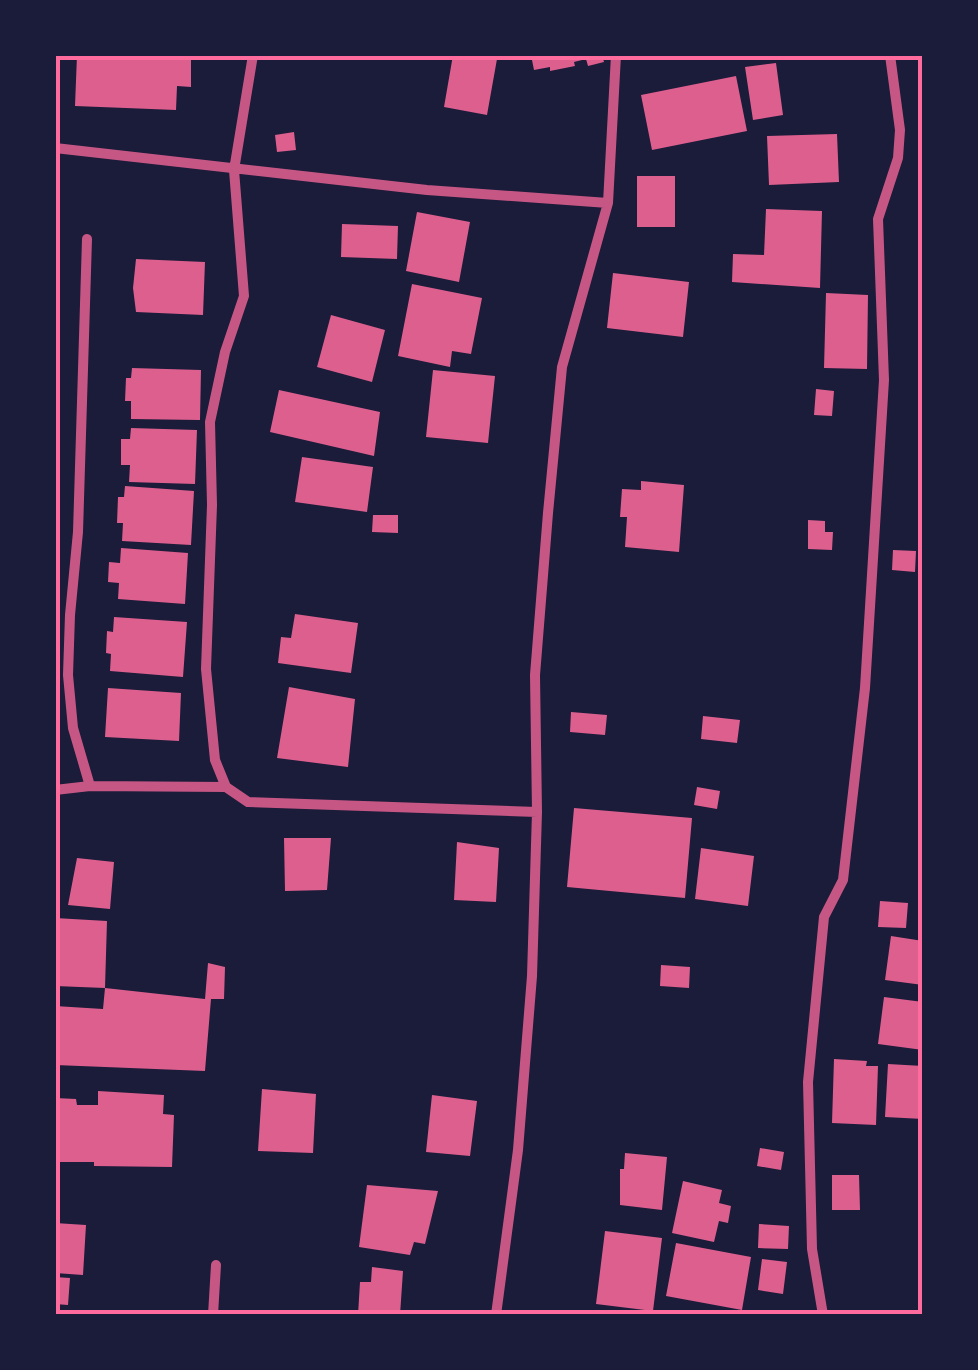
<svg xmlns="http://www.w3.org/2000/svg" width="978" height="1370" font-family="'Noto Sans',sans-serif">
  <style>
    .building { fill: #dd5f8e }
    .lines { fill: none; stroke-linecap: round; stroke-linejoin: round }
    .minor { stroke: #c65784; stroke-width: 10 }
    .neatline { fill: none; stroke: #ff6b9d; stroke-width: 4 }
  </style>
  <rect width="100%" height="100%" fill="#1b1b3a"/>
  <path class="building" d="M77 55H178V59L191 60V87L177 86 176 110 75 106Z
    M453 55 497 59 487 115 444 107Z
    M531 55H602L604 62 588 66 586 59 574 62 575 66 550 71V67L534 70Z
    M776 63 783 115 753 120 745 67Z
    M736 76 747 131 652 150 641 95Z
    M294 132 296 150 277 152 275 135Z
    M837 134 839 182 769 185 767 136Z
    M637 176H675V227H637Z
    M766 209 822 211 820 288 732 282 733 254 764 255Z
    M417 212 470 222 459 282 406 271Z
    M342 224 398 226 397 259 341 257Z
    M136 259 205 262 203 315 136 312 133 288Z
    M613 273 689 282 683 337 607 328Z
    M412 284 482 298 471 354 452 351 450 367 398 356Z
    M826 293 868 295 867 369 824 368Z
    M331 315 385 330 372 382 317 367Z
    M132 368 201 370 200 420 131 419V401H125L126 378H131Z
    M433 370 495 376 488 443 426 437Z
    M816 389 834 391 832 416 814 415Z
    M279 390 380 412 374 456 270 432Z
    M131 428 197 430 195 484 129 482 130 465H121V439H130Z
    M302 457 373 467 367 512 295 502Z
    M641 481 684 485 679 552 625 547 627 517H620L622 489 641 490Z
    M125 486 194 491 191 545 122 541 123 523H117L118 497H124Z
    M373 515H398V533L372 532Z
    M808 520 825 521V532H833L832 550 808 549Z
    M121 548 188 553 185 604 118 599 119 583 108 582 109 562 120 563Z
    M893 550 916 551 915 572 892 570Z
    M295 614 358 623 351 673 278 663 281 637 291 638Z
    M114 617 187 622 183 677 110 671 111 654 106 653 107 631 113 632Z
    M289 687 355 699 348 767 277 758Z
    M108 688 181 693 179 741 105 737Z
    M571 712 607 715 605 735 570 732Z
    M703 716 740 720 737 743 701 739Z
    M697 787 720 791 717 809 694 805Z
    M574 808 692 818 685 898 567 887Z
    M284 838H331L327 890 285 891Z
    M457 842 499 848 496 902 454 900Z
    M701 848 754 856 748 906 695 899Z
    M77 858 114 862 110 909 68 905Z
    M880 901 908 903 906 928 878 927Z
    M55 918 107 921 105 988 55 986Z
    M891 936 923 941V985L885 980Z
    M208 963 225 967 224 999H211L205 1071 55 1065V1006L103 1009 105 988 205 999Z
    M661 965 690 967 689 988 660 986Z
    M884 997 923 1002V1050L878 1044Z
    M834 1059 867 1061 866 1066H878L876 1125 832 1123Z
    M888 1064 923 1066V1119L885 1117Z
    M262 1089 316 1094 313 1153 258 1151Z
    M98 1091 164 1095 163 1114 174 1115 172 1167 94 1166V1162H55V1098L76 1099 77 1105H98Z
    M432 1095 477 1101 470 1156 426 1152Z
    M760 1148 784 1152 781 1170 757 1166Z
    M625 1153 667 1157 662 1210 620 1205V1169H624Z
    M832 1175H859L860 1210H832Z
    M683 1181 722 1190 719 1203 731 1206 728 1223 719 1221 714 1242 672 1233Z
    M367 1185 438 1191 425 1244 414 1242 410 1255 359 1247Z
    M55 1223 86 1225 83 1275 55 1273Z
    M759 1224 789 1226 788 1249 758 1248Z
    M605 1231 662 1238 653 1311 596 1304Z
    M676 1243 751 1257 742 1310 666 1296Z
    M762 1259 787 1262 783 1294 758 1290Z
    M372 1267 403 1271 400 1315H358L360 1282H371Z
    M55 1277 70 1278 68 1305 55 1304Z"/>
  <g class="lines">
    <path class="minor" d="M253 55 234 170 244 296 225 352 210 422 212 505 206 669 215 760 226 787 248 802 537 812
      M55 148 427 190 608 203
      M87 239 78 532 70 615 68 675 73 728 90 786
      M55 790 90 786 226 787
      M213 1315 216 1265
      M496 1315 518 1150 532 976 537 812 535 675 548 513 562 367 608 203 616 55
      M823 1315 812 1249 808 1082 824 917 843 880 865 688 884 380 878 219 898 158 900 130 890 55"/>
  </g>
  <rect width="978" height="1370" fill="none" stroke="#1b1b3a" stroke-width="115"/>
  <rect x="58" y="58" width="862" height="1254" class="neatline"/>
</svg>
